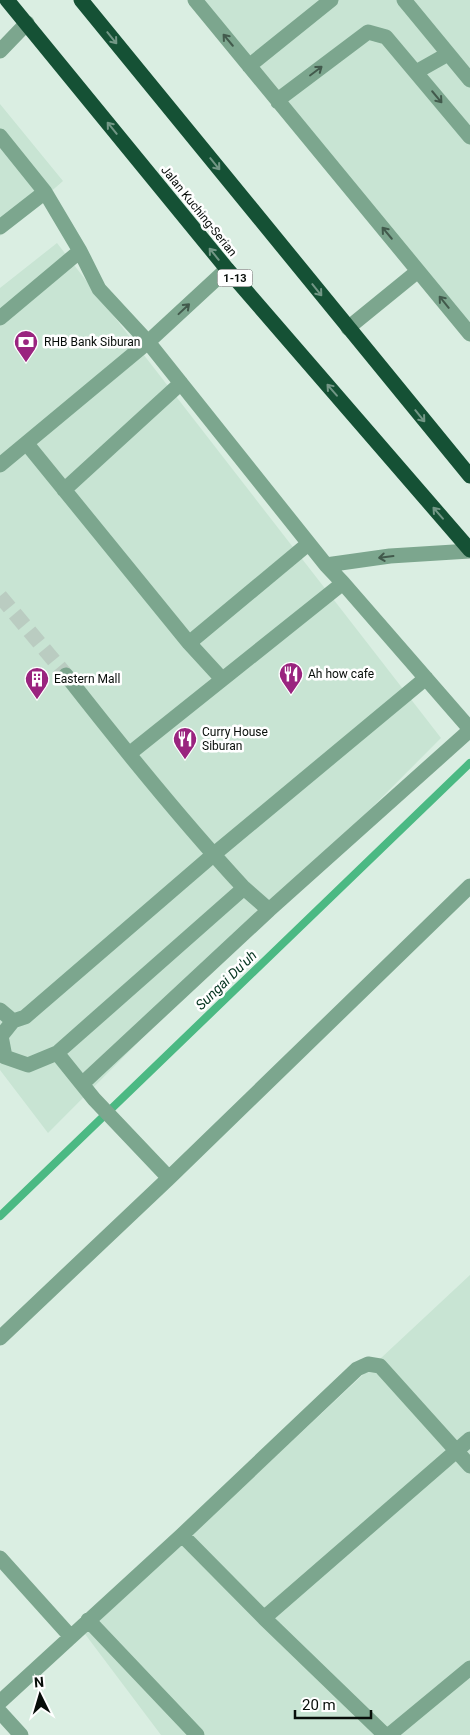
<svg xmlns="http://www.w3.org/2000/svg" width="470" height="1735" font-family="Roboto,sans-serif">
  <style>
    .built { fill: #c8e4d3 }
    .lines { fill: none; stroke-linecap: round; stroke-linejoin: round }
    .stream { stroke: #4bb983; stroke-width: 8 }
    .minor-tunnel { stroke: #baccc1; stroke-width: 15; stroke-dasharray: 15 8; stroke-linecap: butt }
    .minor { stroke: #7ca68e; stroke-width: 15 }
    .highway { stroke: #155135; stroke-width: 15 }
    .oneway { stroke: #739786 }
    .oneway2 { stroke: #425a4c }
    .labels { text-anchor: middle; dominant-baseline: central; stroke-width: 5; stroke-linejoin: round; paint-order: stroke }
    .shield { fill: #fff; stroke: #515653; stroke-width: 1 }
    .shield-label { font-size: 11px; font-weight: bold; fill: #070d09 }
    .street-label { font-size: 12px; fill: #070d09; stroke: #fff }
    .poi-label { font-size: 12px; fill: #070d09; stroke: #fff; text-anchor: start }
    .water-label { font-size: 14px; font-style: italic; fill: #04341f; stroke: #fff }
  </style>
  <rect width="100%" height="100%" fill="#daeee2"/>
  <path class="built" d="M204 0H470V341Z
    M0 104 63 181 0 236Z
    M57 243 441 738 48 1133 0 1070V288Z
    M470 1275V1735H161L85 1634Z"/>
  <g class="lines">
    <path class="stream" d="M0 1216 470 763"/>
    <path class="minor-tunnel" d="M0 596 66 675"/>
    <path class="minor" d="M195 0 470 334
      M404 0 470 80
      M0 51 27 23
      M249 66 331 0
      M416 72 448 54
      M278 102 283 96 368 32 386 37 470 137
      M0 136 45 192 80 251 99 289 148 342 326 565 343 583 470 729
      M0 227 45 192
      M0 318 80 251
      M348 328 418 271
      M27 444 189 643 222 679
      M0 465 148 342 227 269
      M64 490 181 383
      M326 565 390 556 470 551
      M189 643 308 544
      M66 675C123 748 181 820 244 888
      M129 754 343 583
      M0 1010 13 1021 25 1017 213 855 426 678
      M13 1021 1 1036 5 1057 28 1065 57 1053
      M82 1084 269 910
      M169 1178 94 1099 57 1053 244 888 269 910 470 730
      M0 1338 169 1178 470 886
      M182 1535 264 1618
      M0 1558 71 1637
      M88 1620 197 1735
      M0 1702 182 1535 357 1369 368 1364 380 1366 470 1466
      M0 1712 21 1735
      M385 1735 264 1618 470 1439
      M389 1735 470 1668"/>
    <path class="highway" d="M7 0 227 269 470 550
      M81 0 470 476"/>
  </g>
  <defs><path id="oneway-shaft" d="M-6 0H5M1.5-3L5.5 0L1.5 3" fill="none" stroke-width="1.6" stroke-linecap="round" stroke-linejoin="round" transform="scale(1.25)"/></defs>
  <g class="oneway">
    <use href="#oneway-shaft" transform="translate(112 38) rotate(51)"/>
    <use href="#oneway-shaft" transform="translate(112 128) rotate(-129)"/>
    <use href="#oneway-shaft" transform="translate(215 164) rotate(51)"/>
    <use href="#oneway-shaft" transform="translate(214 254) rotate(-129)"/>
    <use href="#oneway-shaft" transform="translate(317 290) rotate(51)"/>
    <use href="#oneway-shaft" transform="translate(332 390) rotate(-131)"/>
    <use href="#oneway-shaft" transform="translate(420 416) rotate(51)"/>
    <use href="#oneway-shaft" transform="translate(438 513) rotate(-131)"/>
  </g>
  <g class="oneway2">
    <use href="#oneway-shaft" transform="translate(228 40) rotate(-130)"/>
    <use href="#oneway-shaft" transform="translate(316 71) rotate(-37)"/>
    <use href="#oneway-shaft" transform="translate(437 97) rotate(50)"/>
    <use href="#oneway-shaft" transform="translate(387 233) rotate(-130)"/>
    <use href="#oneway-shaft" transform="translate(444 302) rotate(-129)"/>
    <use href="#oneway-shaft" transform="translate(184 309) rotate(-43)"/>
    <use href="#oneway-shaft" transform="translate(386 557) rotate(173)"/>
  </g>
  <defs>
    <g id="bank-pin" transform="scale(1.25)"><path d="M0 17L-7.5 6A9.5 9.5 0 1 1 7.5 6Z" fill="#9a247f" stroke="#fff"/><path d="M-6-4H6V4H-6ZM0-2.3a2.3 2.3 0 1 0 0 4.6a2.3 2.3 0 1 0 0-4.6Z" fill="#fff"/></g>
    <g id="restaurant-pin" transform="scale(1.25)"><path d="M0 17L-7.5 6A9.5 9.5 0 1 1 7.5 6Z" fill="#9a247f" stroke="#fff"/><path d="M-5-6h1v4h1v-4h1v4h1v-4h1v5L-1.5 .5V6h-2V.5L-5-1ZM5-6V6H3V1.5H1.5Q1.5-4 5-6Z" fill="#fff"/></g>
    <g id="building-pin" transform="scale(1.25)"><path d="M0 17L-7.5 6A9.5 9.5 0 1 1 7.5 6Z" fill="#9a247f" stroke="#fff"/><path d="M-4-6H4V6H1V3H-1V6H-4ZM-2.5-4.3h1.7v1.8h-1.7ZM.8-4.3h1.7v1.8H.8ZM-2.5-1h1.7V.8h-1.7ZM.8-1h1.7V.8H.8Z" fill="#fff"/></g>
  </defs>
  <g fill-rule="evenodd">
    <use href="#bank-pin" x="26" y="342"/>
    <use href="#restaurant-pin" x="291" y="674"/>
    <use href="#building-pin" x="37" y="679"/>
    <use href="#restaurant-pin" x="185" y="739"/>
  </g>
  <g class="labels">
    <rect class="shield" x="217.5" y="269.5" width="35" height="17" rx="4"/>
    <g class="shield-label">
      <text x="235" y="278">1-13</text>
    </g>
    <g class="street-label">
      <text transform="translate(199 211) rotate(51)">Jalan Kuching-Serian</text>
    </g>
    <g class="poi-label">
      <text x="44" y="342">RHB Bank Siburan</text>
      <text x="308" y="674">Ah how cafe</text>
      <text x="54" y="679">Eastern Mall</text>
      <text x="202" y="732">Curry House<tspan x="202" dy="14">Siburan</tspan></text>
    </g>
    <g class="water-label">
      <text transform="translate(226 980) rotate(-44)">Sungai Du'uh</text>
    </g>
  </g>
  <g transform="translate(40 1695) rotate(355)" stroke="#ffffff" stroke-width="4" paint-order="stroke">
  <path d="M0-4L9 19L0 12L-9 19Z" fill="#070d09"/>
  <text y="-8" font-size="14" font-weight="bold" text-anchor="middle" fill="#070d09">N</text>
  </g>
  <path d="M295 1710v8h76v-8" fill="none" stroke="#070d09" stroke-width="2.5"/>
  <text x="302" y="1710" font-size="15" fill="#070d09" stroke="#ffffff" stroke-width="4" paint-order="stroke">20 m</text>
</svg>
